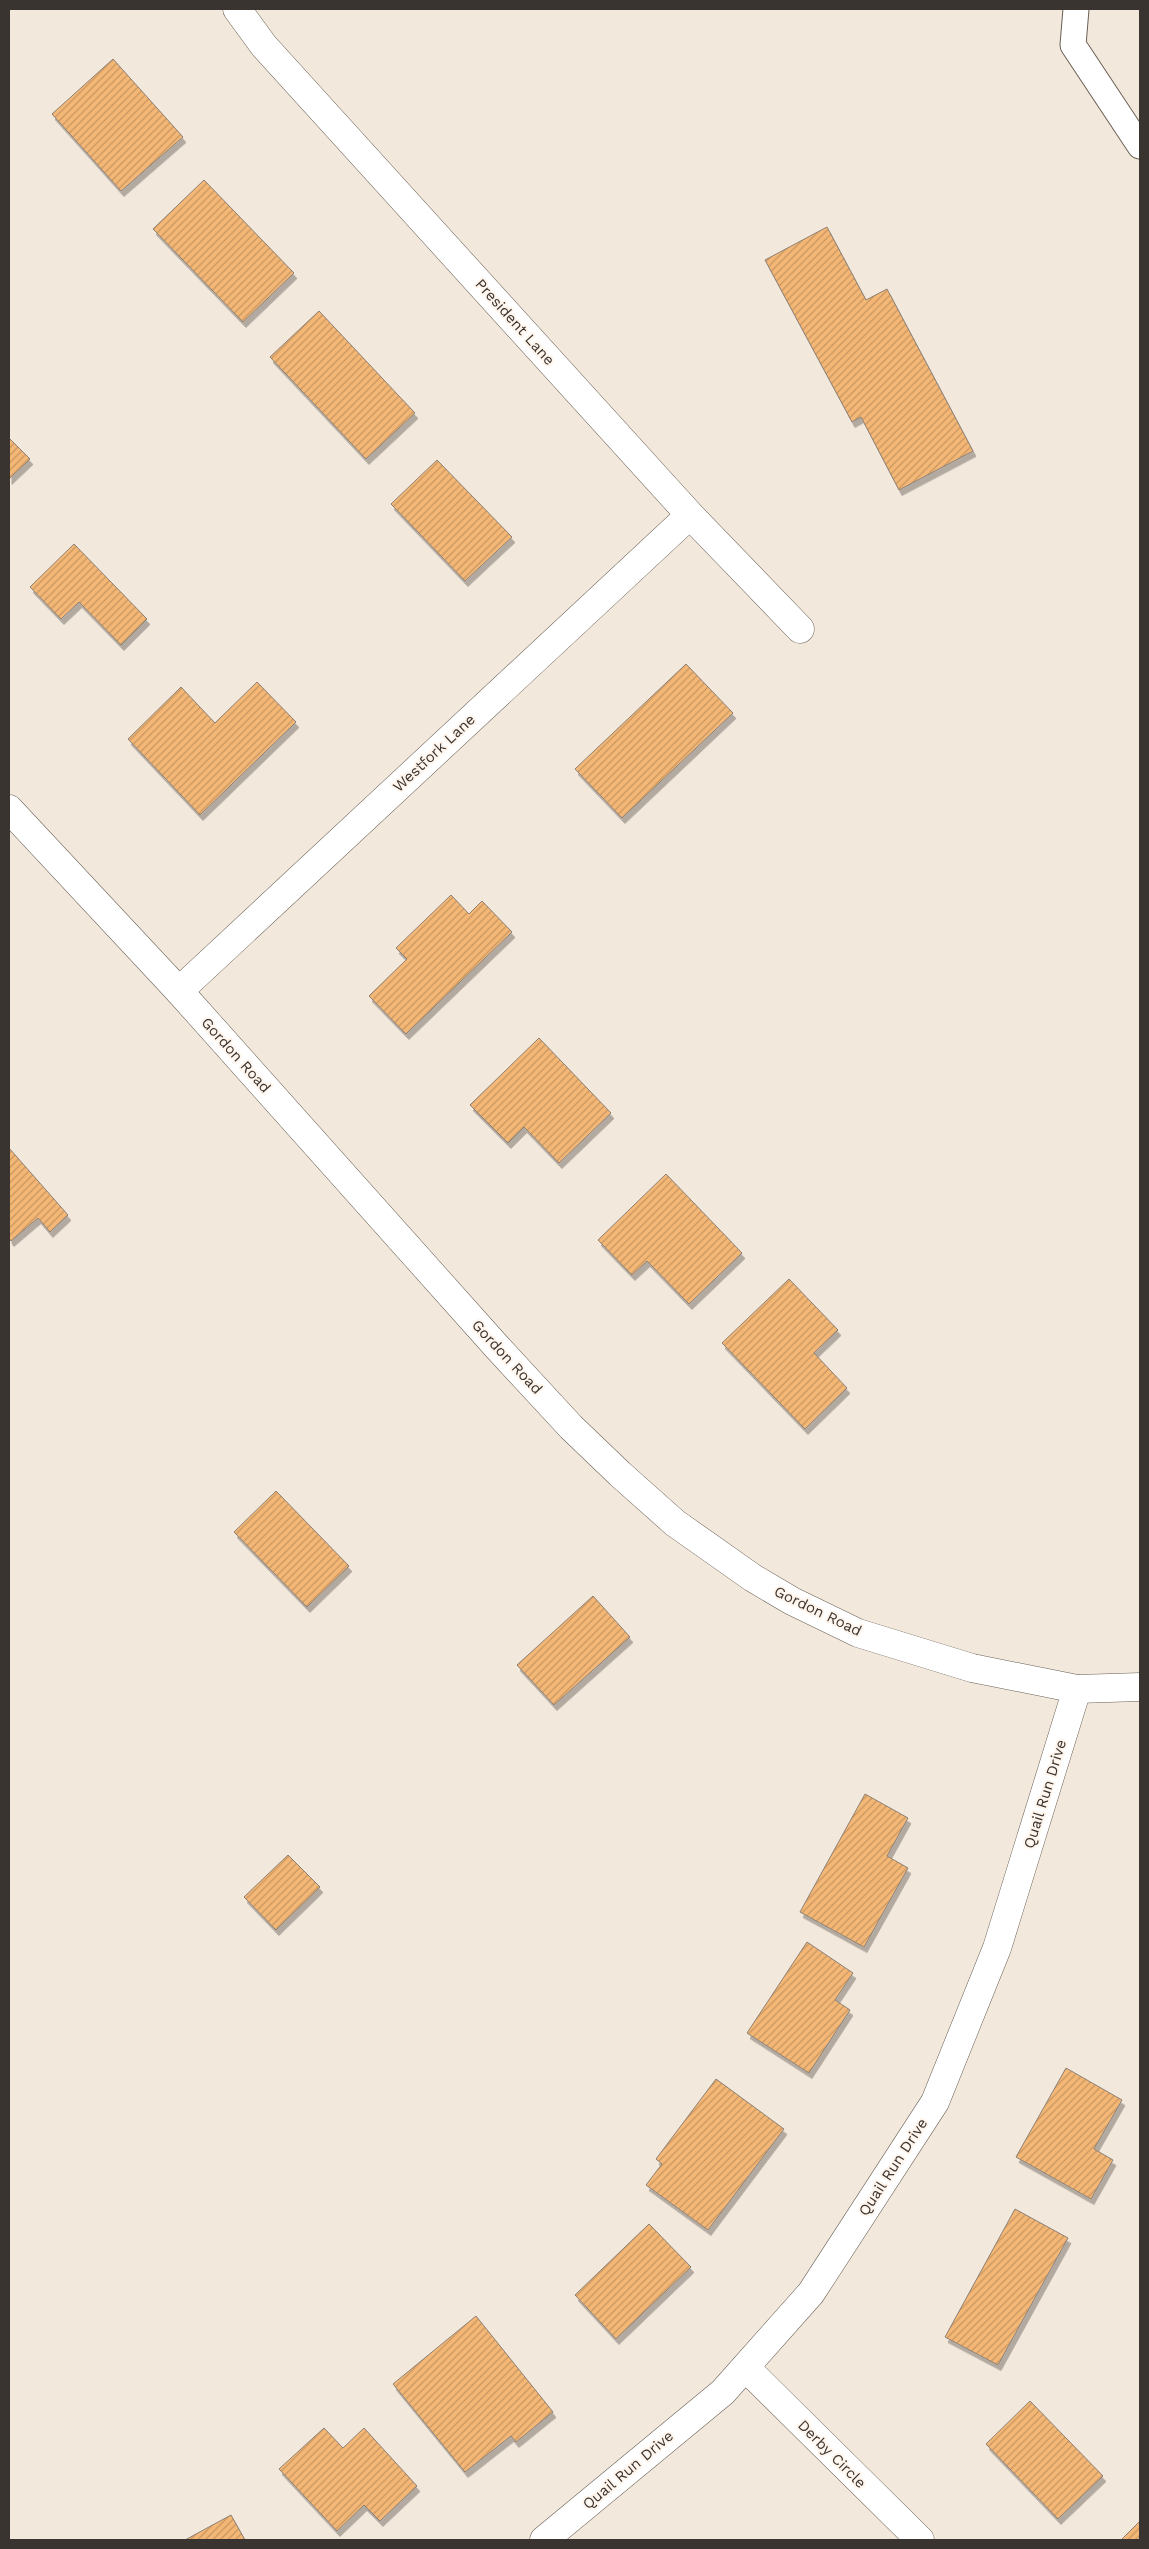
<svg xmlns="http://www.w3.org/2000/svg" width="1149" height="2549" font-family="'Work Sans',sans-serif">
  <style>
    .building { fill: url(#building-hatch); stroke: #8b8076; filter: url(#shadow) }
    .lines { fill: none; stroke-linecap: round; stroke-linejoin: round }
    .lane-casing { stroke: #696056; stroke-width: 27 }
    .street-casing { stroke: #696056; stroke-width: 29 }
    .secondary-casing { stroke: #696056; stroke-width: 29 }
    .lane { stroke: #fff; stroke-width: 25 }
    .street { stroke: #fff; stroke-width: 28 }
    .secondary { stroke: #fff; stroke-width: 28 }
    .labels { text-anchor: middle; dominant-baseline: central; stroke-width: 4; stroke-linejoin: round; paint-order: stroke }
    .street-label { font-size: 15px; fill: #393430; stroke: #fff5ec }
  </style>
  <defs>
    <pattern id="building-hatch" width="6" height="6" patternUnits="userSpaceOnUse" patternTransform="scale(1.25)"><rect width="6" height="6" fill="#f4b775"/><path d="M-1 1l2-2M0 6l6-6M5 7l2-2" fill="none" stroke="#c79660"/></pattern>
    <filter id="shadow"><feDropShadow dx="3" dy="5.5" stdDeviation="0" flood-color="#0004"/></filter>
  </defs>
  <rect width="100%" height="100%" fill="#f3e8dc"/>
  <path class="building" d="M113 59 183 137 121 191 52 114Z
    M204 180 294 273 243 322 153 229Z
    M827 227 866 300 887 289 973 451 899 490 861 417 852 422 765 260Z
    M319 311 415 413 366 459 270 357Z
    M9 438 30 459 9 479Z
    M437 460 512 537 465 581 391 504Z
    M74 544 147 619 121 645 79 602 61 619 30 587Z
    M686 664 733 713 622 818 575 769Z
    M257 682 296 722 200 815 128 739 181 687 215 723Z
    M451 895 469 914 482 901 512 932 406 1034 369 996 407 959 396 948Z
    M539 1038 611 1113 559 1163 524 1127 508 1143 470 1105Z
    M9 1148 68 1215 50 1232 38 1218 11 1241 9 1238Z
    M666 1174 742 1253 689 1304 647 1261 632 1275 598 1240Z
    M789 1279 838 1330 814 1353 847 1388 805 1429 722 1343Z
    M276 1491 349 1566 307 1607 234 1532Z
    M593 1596 630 1637 554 1705 517 1665Z
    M865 1794 908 1818 887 1856 908 1868 864 1947 800 1912Z
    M288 1855 320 1887 276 1930 244 1897Z
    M807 1942 853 1973 835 2000 850 2010 809 2073 747 2033Z
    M1066 2068 1122 2100 1094 2149 1113 2160 1091 2199 1016 2157Z
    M716 2079 784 2129 708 2230 646 2185 662 2164 656 2159Z
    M1015 2209 1068 2238 998 2365 945 2337Z
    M649 2224 691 2267 616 2339 575 2295Z
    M476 2316 553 2412 516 2442 511 2436 465 2472 393 2384Z
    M1030 2401 1103 2476 1058 2519 986 2444Z
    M324 2428 343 2448 364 2428 417 2486 380 2521 364 2505 337 2531 279 2469Z
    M231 2515 245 2540H185Z
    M1140 2521V2540H1121Z"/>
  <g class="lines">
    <g class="lane-casing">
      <path id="lane" d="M1076 9 1073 45 1140 146"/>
    </g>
    <g class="street-casing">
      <path id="street" d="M237 9 264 46 690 515 800 629
        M179 991 690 515
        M745 2367 920 2540
        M544 2540 723 2392 811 2293 935 2102 997 1948 1077 1689"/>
    </g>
    <g class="secondary-casing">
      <path id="secondary" d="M9 809 179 991 497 1347 571 1427 620 1474 675 1523 753 1578 792 1601 858 1633 972 1668 1077 1689 1140 1687"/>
    </g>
    <use href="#lane" class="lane"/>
    <use href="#street" class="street"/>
    <use href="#secondary" class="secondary"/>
  </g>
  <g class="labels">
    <g class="street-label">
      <text transform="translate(515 322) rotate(48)">President Lane</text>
      <text transform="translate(434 753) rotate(-43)">Westfork Lane</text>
      <text transform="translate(236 1055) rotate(48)">Gordon Road</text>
      <text transform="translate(507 1357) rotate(47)">Gordon Road</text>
      <text transform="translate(818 1611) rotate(26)">Gordon Road</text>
      <text transform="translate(1045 1794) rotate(-73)">Quail Run Drive</text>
      <text transform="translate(893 2167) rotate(-57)">Quail Run Drive</text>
      <text transform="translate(832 2454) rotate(45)">Derby Circle</text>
      <text transform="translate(628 2470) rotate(-40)">Quail Run Drive</text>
    </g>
  </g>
  <rect width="1149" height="2549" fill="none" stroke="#393430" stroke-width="20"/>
</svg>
